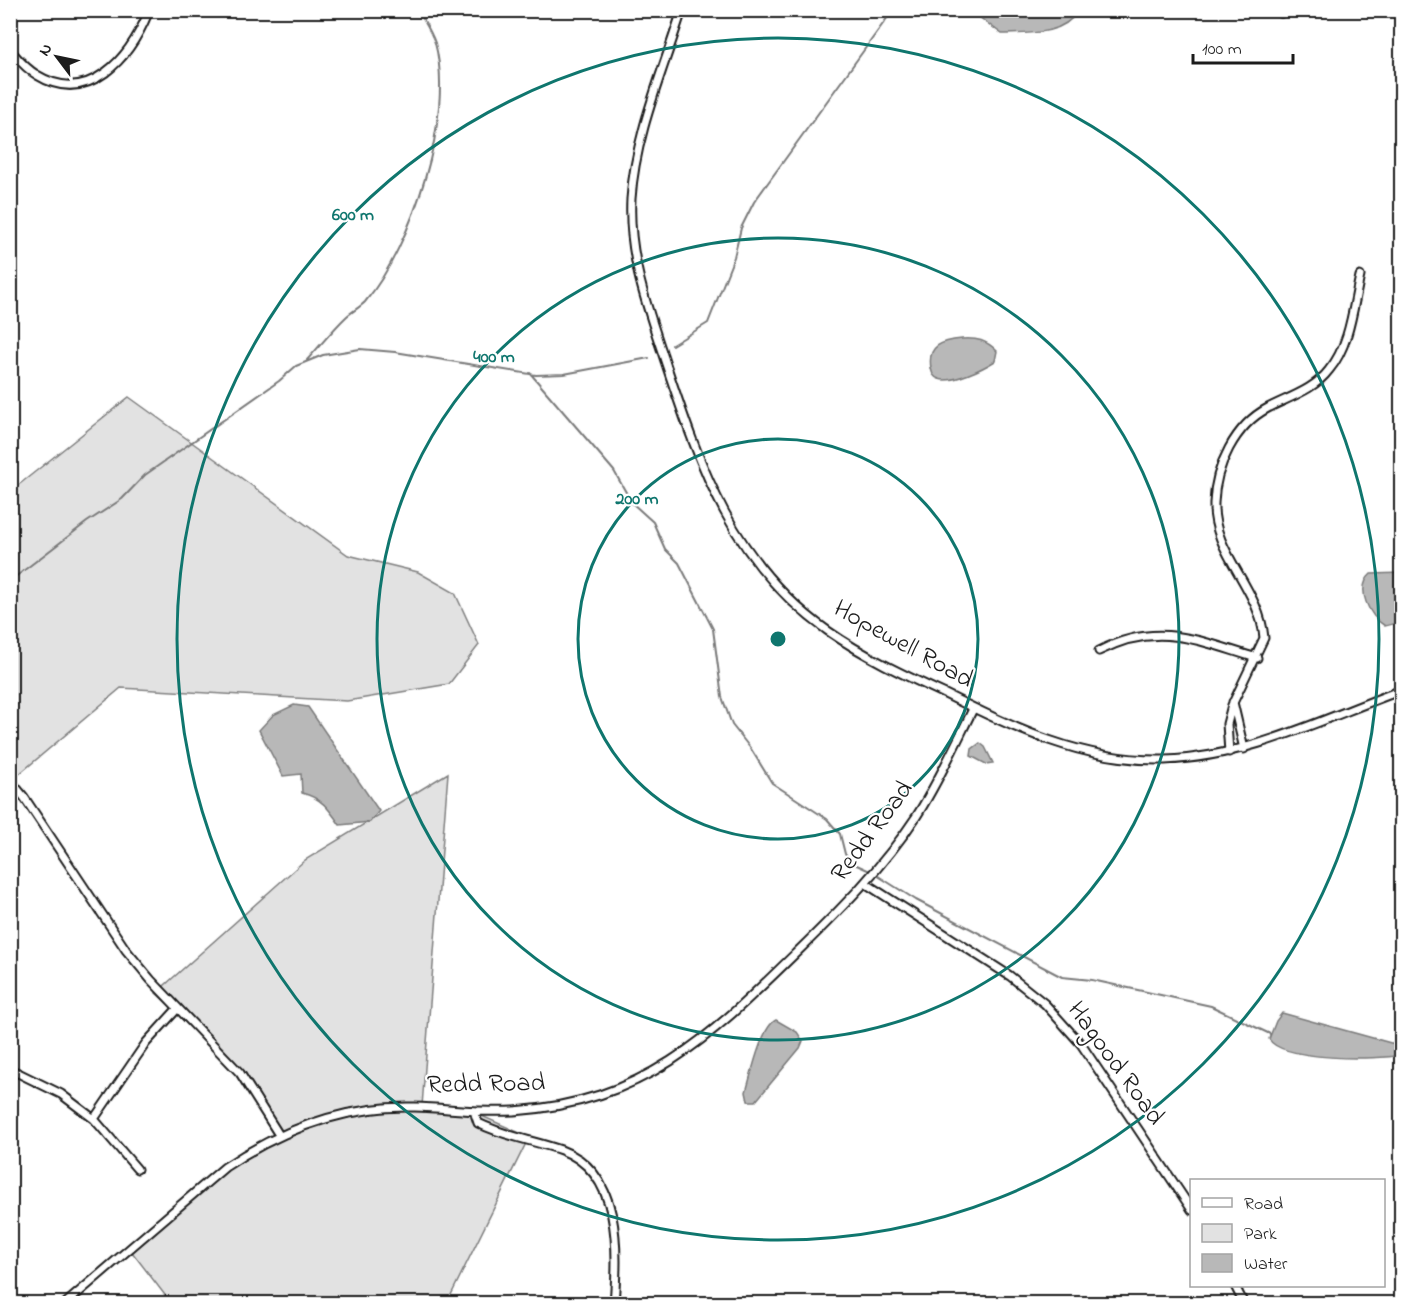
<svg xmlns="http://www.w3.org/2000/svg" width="1412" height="1314" font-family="'Indie Flower',sans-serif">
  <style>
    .green { fill: #e2e2e2; stroke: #7f7f7f; stroke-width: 1.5 }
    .water { fill: #b8b8b8; stroke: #7a7a7a; stroke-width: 1.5 }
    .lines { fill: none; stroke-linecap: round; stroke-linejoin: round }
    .stream { stroke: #7a7a7a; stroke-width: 2 }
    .minor-casing { stroke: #1c1c1c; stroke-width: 11 }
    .minor { stroke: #fff; stroke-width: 7 }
    .ring { fill: none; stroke: #0f766e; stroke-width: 3 }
    .labels { text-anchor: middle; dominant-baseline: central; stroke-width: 4.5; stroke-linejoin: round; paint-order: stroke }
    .street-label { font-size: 26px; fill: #1c1c1c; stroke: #fff }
    .centre { fill: #0f766e; stroke: #fff; stroke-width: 3 }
    .ring-label { font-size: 18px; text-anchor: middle; font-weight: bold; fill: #0f766e; stroke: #fff; stroke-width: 4.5; stroke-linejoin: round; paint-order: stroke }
  </style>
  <rect width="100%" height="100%" fill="#fff"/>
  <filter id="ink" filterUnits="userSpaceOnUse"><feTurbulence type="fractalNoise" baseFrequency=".0167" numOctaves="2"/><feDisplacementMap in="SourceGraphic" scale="12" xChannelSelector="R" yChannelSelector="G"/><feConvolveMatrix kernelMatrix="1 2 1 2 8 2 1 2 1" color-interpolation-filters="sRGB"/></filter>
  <g filter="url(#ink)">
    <path class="green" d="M129 397 348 555 418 572 455 593 479 645 449 684 347 701 121 688 18 775 11 770V491Z
      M448 773 422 1106 475 1113 529 1137 447 1303H171L132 1252 191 1192 279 1136 229 1061 156 993 305 860Z"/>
    <path class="water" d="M971 11H1078C1062 36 1029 33 1002 34Z
      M962 339C977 338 986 340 997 351L995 361C984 368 952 384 939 379 933 377 932 373 931 368 927 345 942 341 962 339Z
      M1401 573V622L1385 626C1369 617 1355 588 1371 574Z
      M294 705 308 707 379 811 370 822 340 825C329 809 322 798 302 793L301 774 283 776 259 730 273 715Z
      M980 743 985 747 993 763 986 764 971 756 972 749Z
      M1282 1013 1398 1045 1401 1047V1055C1378 1060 1281 1061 1269 1039L1276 1021Z
      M776 1020 797 1032 803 1041 800 1048 756 1101H748L746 1092C751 1076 761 1027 776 1020Z"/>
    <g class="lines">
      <path class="stream" d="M672 345 708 323 734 257 741 228 754 202 893 10
        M307 360C320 346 333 329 347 316 353 311 360 307 365 302 412 246 455 114 435 43 431 31 424 21 418 10
        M530 373 614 471 632 503 653 522 665 549 679 563 713 629 722 697 732 725 751 749 772 783 827 819 840 834 845 854 850 862 870 871
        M10 581 87 522 122 499 145 475 279 381 296 366 323 355 360 349 395 352 536 375 564 374 649 358
        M875 874 916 900 1062 977 1092 980 1211 1006 1270 1034"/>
      <g class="minor-casing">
        <path id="minor" d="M682 10C663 71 635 135 631 199 628 257 648 309 666 364 701 469 733 564 828 631 864 656 904 675 943 693 1014 728 1083 762 1165 760 1250 757 1324 718 1402 690
          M1281 13 1282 10
          M10 50C18 59 26 69 37 75 89 107 130 57 148 13
          M1099 651C1158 620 1199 641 1257 658
          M1233 702 1244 749
          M1229 752 1227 724 1232 705 1264 638C1260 588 1212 553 1214 503 1215 467 1235 425 1268 408 1289 397 1314 390 1329 370 1350 345 1353 307 1360 276
          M10 780 24 797 126 950 151 980 240 1073 279 1135
          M865 883 1010 976 1045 1004 1081 1044 1192 1210
          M10 1069 61 1094 94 1119 137 1169
          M474 1111 478 1123C506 1137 533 1140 561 1150 622 1172 618 1252 614 1304
          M94 1119 146 1043 178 1008
          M1235 1286 1244 1304
          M65 1304 225 1167C282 1129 345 1105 415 1107 448 1108 481 1113 514 1111 645 1102 709 1038 798 951 840 910 883 867 916 817 938 783 955 745 973 709"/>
      </g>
      <use href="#minor" class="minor"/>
    </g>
  </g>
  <g class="ring">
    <circle cx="778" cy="639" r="200"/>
    <circle cx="778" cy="639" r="401"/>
    <circle cx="778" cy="639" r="601"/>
  </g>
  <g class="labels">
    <g class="street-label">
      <text transform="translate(903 645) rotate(29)">Hopewell Road</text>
      <text transform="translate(873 832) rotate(-53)">Redd Road</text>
      <text transform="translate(1115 1064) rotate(54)">Hagood Road</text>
      <text transform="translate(486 1085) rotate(-1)">Redd Road</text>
    </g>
  </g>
  <circle cx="778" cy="639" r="9" class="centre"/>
  <g class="ring-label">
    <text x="353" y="220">600 m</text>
    <text x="494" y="362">400 m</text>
    <text x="637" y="504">200 m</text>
  </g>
  <rect width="1412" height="1314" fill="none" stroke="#fff" stroke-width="36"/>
  <rect x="18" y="18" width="1376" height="1278" fill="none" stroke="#1c1c1c" stroke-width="2" filter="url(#ink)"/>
  <rect x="1190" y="1179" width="195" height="108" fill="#ffffff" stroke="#a4a4a4" stroke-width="1.5"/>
  <rect x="1202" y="1198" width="30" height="9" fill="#ffffff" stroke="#a4a4a4" stroke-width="1.5"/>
  <text x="1244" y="1209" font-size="18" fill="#1c1c1c">Road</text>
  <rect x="1202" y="1224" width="30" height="18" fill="#e2e2e2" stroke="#a4a4a4" stroke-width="1.5"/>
  <text x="1244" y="1239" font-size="18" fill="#1c1c1c">Park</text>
  <rect x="1202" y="1254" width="30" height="18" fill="#b8b8b8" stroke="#a4a4a4" stroke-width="1.5"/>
  <text x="1244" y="1269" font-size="18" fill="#1c1c1c">Water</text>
  <g transform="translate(57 57) rotate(302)" stroke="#ffffff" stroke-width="4.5" paint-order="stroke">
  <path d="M0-4.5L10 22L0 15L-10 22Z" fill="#1c1c1c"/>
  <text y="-9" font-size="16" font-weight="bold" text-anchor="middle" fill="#1c1c1c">N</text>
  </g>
  <path d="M1193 54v9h100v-9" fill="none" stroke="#1c1c1c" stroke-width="3"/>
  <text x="1202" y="54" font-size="18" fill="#1c1c1c" stroke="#ffffff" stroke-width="4.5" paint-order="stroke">100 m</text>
</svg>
